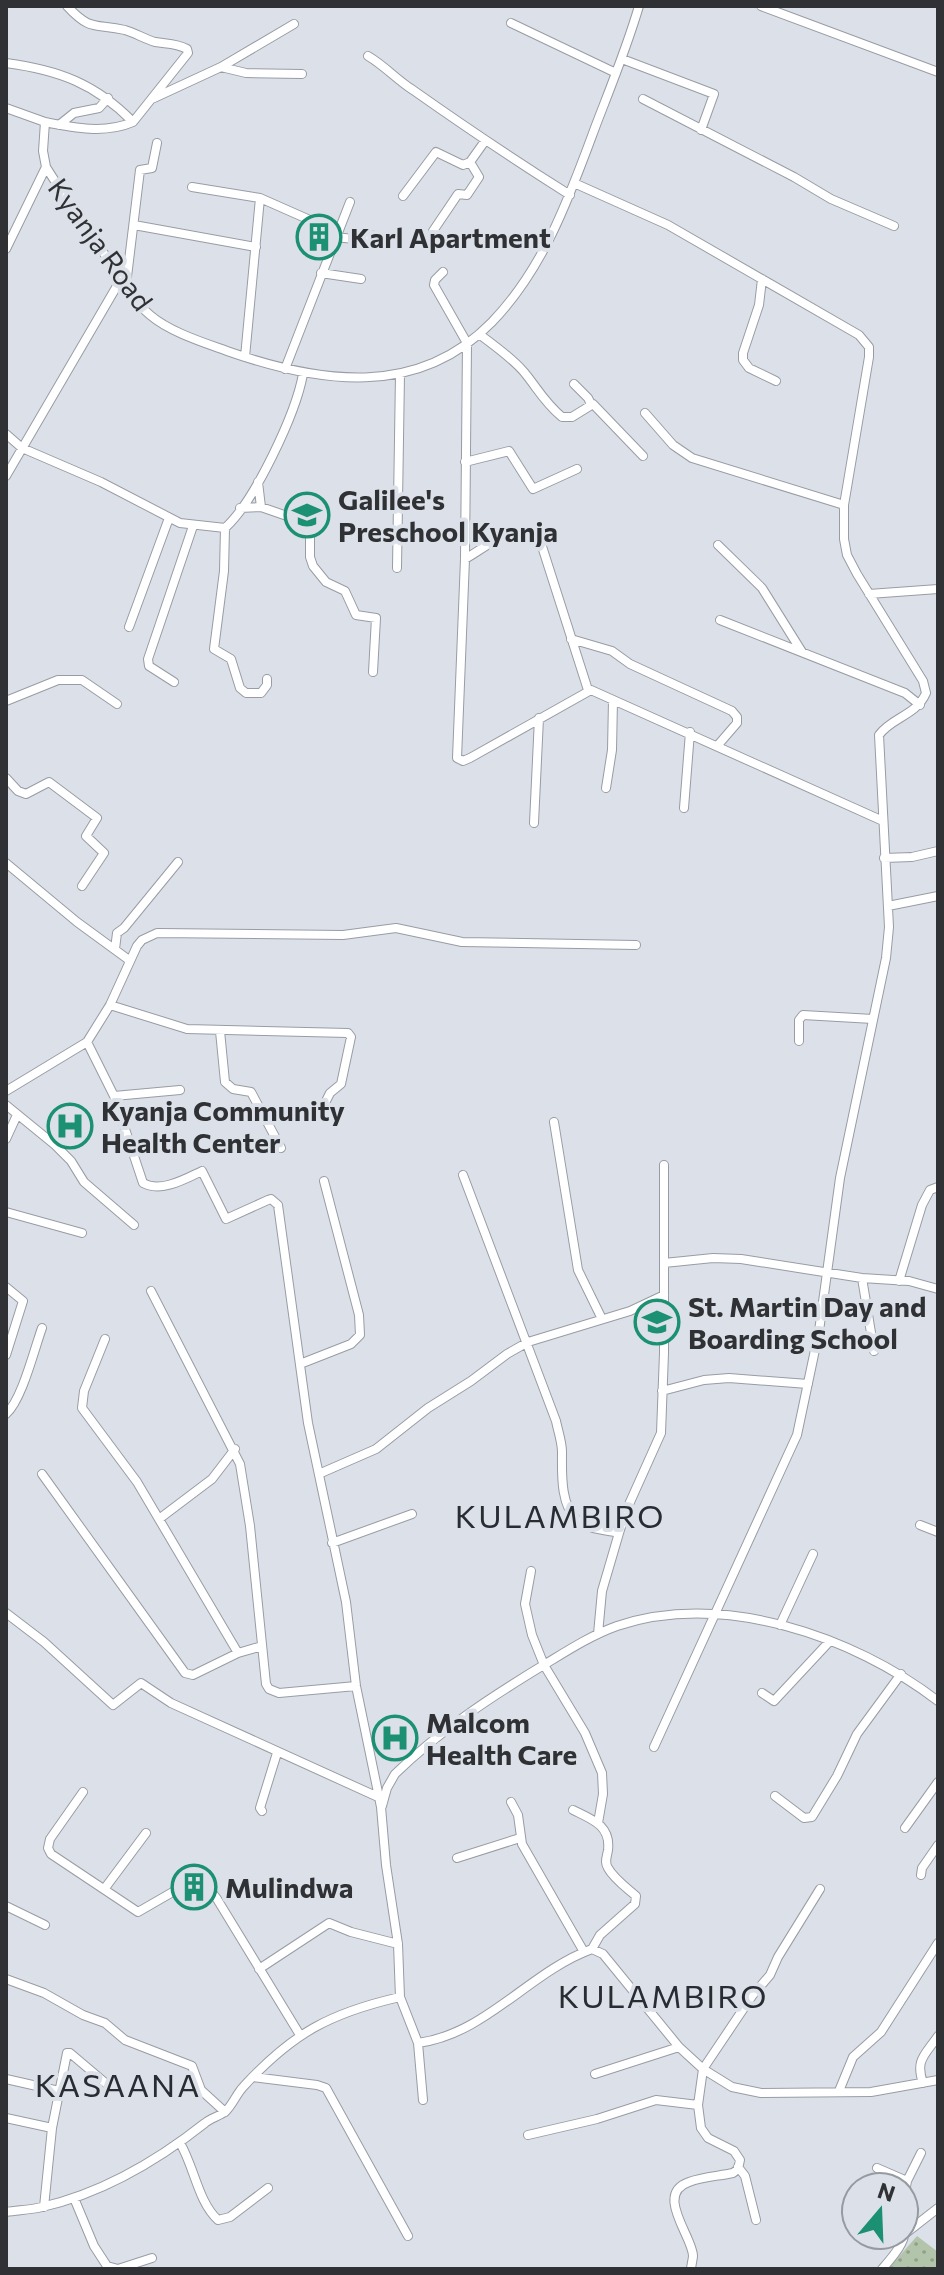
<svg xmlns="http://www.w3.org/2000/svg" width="944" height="2275" font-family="Commissioner,sans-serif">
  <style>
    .park { fill: url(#park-dots) }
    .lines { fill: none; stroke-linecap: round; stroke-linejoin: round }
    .street-casing { stroke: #989ca4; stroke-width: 10 }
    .street { stroke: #fff; stroke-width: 8 }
    .labels { text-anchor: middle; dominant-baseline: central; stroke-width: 8; stroke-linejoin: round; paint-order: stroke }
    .poi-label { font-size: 28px; font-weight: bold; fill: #2f3134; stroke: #dce1e9; text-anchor: start }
    .street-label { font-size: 28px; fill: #2f3134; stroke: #dce1e9 }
    .quarter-label { font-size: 32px; letter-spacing: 2px; fill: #292c32; stroke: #dce1e9 }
  </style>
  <defs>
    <pattern id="park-dots" width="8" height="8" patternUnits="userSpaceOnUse" patternTransform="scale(2)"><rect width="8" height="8" fill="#b2c4a9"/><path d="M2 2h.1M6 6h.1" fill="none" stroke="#91a08a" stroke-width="1.8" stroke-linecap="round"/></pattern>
  </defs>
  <rect width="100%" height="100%" fill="#dce1e9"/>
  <path class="park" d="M917 2236 938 2252V2269H888Z"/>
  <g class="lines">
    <g class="street-casing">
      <path id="street" d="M761 6 938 72
        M511 23 616 73
        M368 56C385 66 397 80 413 90 464 126 516 161 570 195
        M622 59 714 94 701 130
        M6 63C59 70 96 84 133 122
        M221 67 246 73 302 74
        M154 98 221 67 294 24
        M643 99 794 177 831 199 894 226
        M6 108 45 122 43 151 46 167C64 196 84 224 103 252 117 273 131 299 150 315 170 332 202 342 227 351 318 383 417 399 492 322 545 267 570 195 596 125 611 86 627 47 639 6
        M45 122C75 128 105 134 133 122L188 53 187 49C176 43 167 44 155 42 145 39 135 33 125 30 95 23 91 32 67 6
        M59 125 74 113 99 108 108 98
        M574 183 668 225 859 335 869 347V357L844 505V539L847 555 857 574 923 681 926 693C916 716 892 717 879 735L889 927 886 958 840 1178 819 1331 797 1435 654 1747
        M192 187 260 198 337 232
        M403 196 436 152 463 165 470 162
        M134 225 256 247
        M433 231 458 194 467 195 479 177 470 162 485 141
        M335 237 354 239 376 235
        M6 249 46 167
        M443 272 435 280 434 285 467 343 465 559 457 758 463 761 470 758 591 690 883 821
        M321 273 361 279
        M762 279 759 305 743 353V360L749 368 776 381
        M126 285 140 170 152 168 157 143
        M479 334C495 346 511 357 524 372 538 389 544 402 562 417H572L593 404 643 456
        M245 357 260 198
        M285 369 350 202
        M574 384 588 398 591 404
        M645 413 673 445 692 458 844 505
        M6 434 22 448 101 482 180 523 225 528C255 501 296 413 303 374
        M465 462 509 451 533 489 577 469
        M6 476 121 279
        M258 482 261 507
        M240 508 261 507 310 524V557L313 566 326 582 345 591 356 615 376 618 373 672
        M225 528 224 571 214 649 231 659 240 688 246 693H261L267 685V679
        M718 545 762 588 802 652
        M465 559C485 548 517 519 539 537L588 690
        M397 568 400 374
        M869 594 938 589
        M720 620 905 693 920 705
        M129 627 169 518
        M571 639 612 651 630 664 732 711 737 717V723L718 745
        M174 682 149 666 148 659 193 526
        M6 701 58 680H82L117 704
        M6 778 18 791 26 794 49 782 97 818 86 836 104 853 82 886
        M606 788 612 750 613 700
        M684 808 690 732
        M534 823 539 718
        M884 858 912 857 938 851
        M6 863 77 922 129 960
        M888 906 938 896
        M115 949 117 933 124 928 178 862
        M110 1005 187 1029 348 1033 351 1037 341 1084 330 1093 323 1107
        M220 1031 225 1082 233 1089 251 1092 281 1148
        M799 1041V1020L803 1015 873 1019
        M87 1042 114 1096 143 1183C161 1193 185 1179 202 1171L226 1219 268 1200 271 1199 278 1205 308 1423 346 1602 356 1686 381 1807 386 1865 398 1944 400 1997 418 2043C486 2034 529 1972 592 1949L603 1954 679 2047 703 2069 732 2087 761 2093 871 2092 938 2080
        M6 1091 87 1042 110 1005 137 946 142 940 157 933 343 935 396 928 462 942 636 945
        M114 1096 180 1090
        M6 1105 55 1145 71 1161 84 1182 134 1225
        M554 1122 578 1270 602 1319
        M6 1139 17 1115
        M463 1175 556 1421C558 1431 562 1442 562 1452 562 1472 560 1505 577 1520 587 1529 606 1530 619 1533
        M6 1212 82 1233
        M664 1263 713 1258 741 1259 862 1278 909 1281 938 1289
        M862 1278 874 1351
        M899 1281 922 1205 930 1190 938 1187
        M6 1287 23 1301 6 1355
        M151 1291 240 1464 250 1526 266 1684 269 1689 279 1693 356 1686
        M105 1339 84 1391 82 1408 137 1482 238 1653
        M300 1364 351 1344 360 1335 359 1315 324 1181
        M662 1391 704 1380 729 1378 808 1384
        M6 1414C22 1400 34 1350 42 1328
        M321 1473 376 1449 428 1408 471 1381 507 1354 528 1342 630 1311 664 1295
        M42 1474 185 1673 193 1675 238 1653 262 1646
        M159 1519 212 1479 235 1449
        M920 1525 938 1532
        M332 1543 412 1514
        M531 1571 525 1604 532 1635 544 1665 585 1733 602 1773 603 1794 598 1823
        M6 1613 44 1642 113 1705 141 1683 171 1703 378 1797
        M780 1625 813 1554
        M598 1634 602 1591 619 1533 626 1511 661 1433 664 1353V1165
        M762 1693 774 1701 829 1642
        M83 1792 50 1839 48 1848 51 1854 138 1912 197 1878H201L217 1899 300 2035
        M775 1796 804 1818 812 1817 837 1776 857 1734 901 1674
        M511 1802 518 1815 522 1844 584 1952
        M382 1806 387 1788 395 1774C440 1730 494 1695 547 1663 570 1649 592 1635 617 1626 723 1591 853 1636 938 1701
        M573 1810C591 1819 611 1825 608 1850 607 1857 604 1862 608 1868 614 1879 627 1888 636 1896L635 1904 600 1935 592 1949
        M262 1811 260 1808 277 1753
        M905 1828 938 1782
        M457 1858 520 1838
        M921 1875 922 1868 938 1845
        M105 1888 146 1833
        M6 1906 45 1925
        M259 1969 329 1923 351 1932 398 1944
        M6 1979 44 1993 83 2015 105 2023 125 2040 192 2066 201 2090 225 2112
        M418 2043 423 2100
        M595 2074 679 2047
        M253 2077 317 2085 326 2088 408 2236
        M6 2079 59 2091
        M923 2083C915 2060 925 2055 938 2036
        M839 2091 853 2057 881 2032 938 1943
        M6 2118 52 2128
        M528 2135 597 2119 656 2100 698 2105
        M180 2143C194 2166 198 2202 218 2220L230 2217 268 2188
        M738 2167 745 2176 756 2220
        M877 2168 907 2181 904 2198
        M907 2181 921 2153
        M74 2198 94 2246 107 2266 118 2269 152 2258
        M44 2207 52 2128 67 2053H70L109 2086
        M6 2212C18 2210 30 2210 42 2207 103 2193 157 2161 205 2123 211 2118 220 2116 226 2111 233 2104 237 2093 244 2086 293 2033 330 2013 400 1997
        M906 2233 938 2208
        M691 2269C691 2267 693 2258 693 2256 693 2237 654 2194 689 2182 702 2177 719 2176 733 2173L738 2169 740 2160 734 2151 708 2138 701 2128 698 2105 703 2069 752 1996 770 1975 778 1957 820 1889
        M882 2269C897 2252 910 2238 904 2215"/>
    </g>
    <use href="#street" class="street"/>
  </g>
  <defs>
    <g id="building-ring" transform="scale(2.3)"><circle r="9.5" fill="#dce1e9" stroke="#1c9073" stroke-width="1.5"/><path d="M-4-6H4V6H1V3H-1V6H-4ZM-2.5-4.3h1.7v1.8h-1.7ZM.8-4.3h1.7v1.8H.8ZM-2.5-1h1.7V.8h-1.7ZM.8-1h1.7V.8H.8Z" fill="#1c9073"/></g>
    <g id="school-ring" transform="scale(2.3)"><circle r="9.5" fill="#dce1e9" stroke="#1c9073" stroke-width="1.5"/><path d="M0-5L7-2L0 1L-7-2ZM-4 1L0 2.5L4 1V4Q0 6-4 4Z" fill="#1c9073"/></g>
    <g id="hospital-ring" transform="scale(2.3)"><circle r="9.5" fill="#dce1e9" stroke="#1c9073" stroke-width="1.5"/><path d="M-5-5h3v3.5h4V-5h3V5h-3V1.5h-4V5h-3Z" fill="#1c9073"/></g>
  </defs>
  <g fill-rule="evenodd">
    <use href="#building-ring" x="319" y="237"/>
    <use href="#school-ring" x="307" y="515"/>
    <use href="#hospital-ring" x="70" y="1126"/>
    <use href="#school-ring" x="657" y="1322"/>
    <use href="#hospital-ring" x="395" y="1738"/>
    <use href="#building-ring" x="194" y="1887"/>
  </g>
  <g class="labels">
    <g class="poi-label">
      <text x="350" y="237">Karl Apartment</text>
      <text x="338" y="499">Galilee's<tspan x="338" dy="32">Preschool Kyanja</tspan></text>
      <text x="101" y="1110">Kyanja Community<tspan x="101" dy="32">Health Center</tspan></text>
      <text x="688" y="1306">St. Martin Day and<tspan x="688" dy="32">Boarding School</tspan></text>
      <text x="426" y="1722">Malcom<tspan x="426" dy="32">Health Care</tspan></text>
      <text x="225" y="1887">Mulindwa</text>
    </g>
    <g class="street-label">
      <text transform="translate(101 244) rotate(54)">Kyanja Road</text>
    </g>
    <g class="quarter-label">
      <text x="560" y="1515">KULAMBIRO</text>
      <text x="663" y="1995">KULAMBIRO</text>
      <text x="118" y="2084">KASAANA</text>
    </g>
  </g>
  <rect width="944" height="2275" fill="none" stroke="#2f3134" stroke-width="16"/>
  <g transform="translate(880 2211) rotate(19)"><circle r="38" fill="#dce1e9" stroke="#979ba1" stroke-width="2"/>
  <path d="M0-6L14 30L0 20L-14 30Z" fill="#1c9073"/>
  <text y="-12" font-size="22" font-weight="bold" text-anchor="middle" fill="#2f3134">N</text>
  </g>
</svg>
